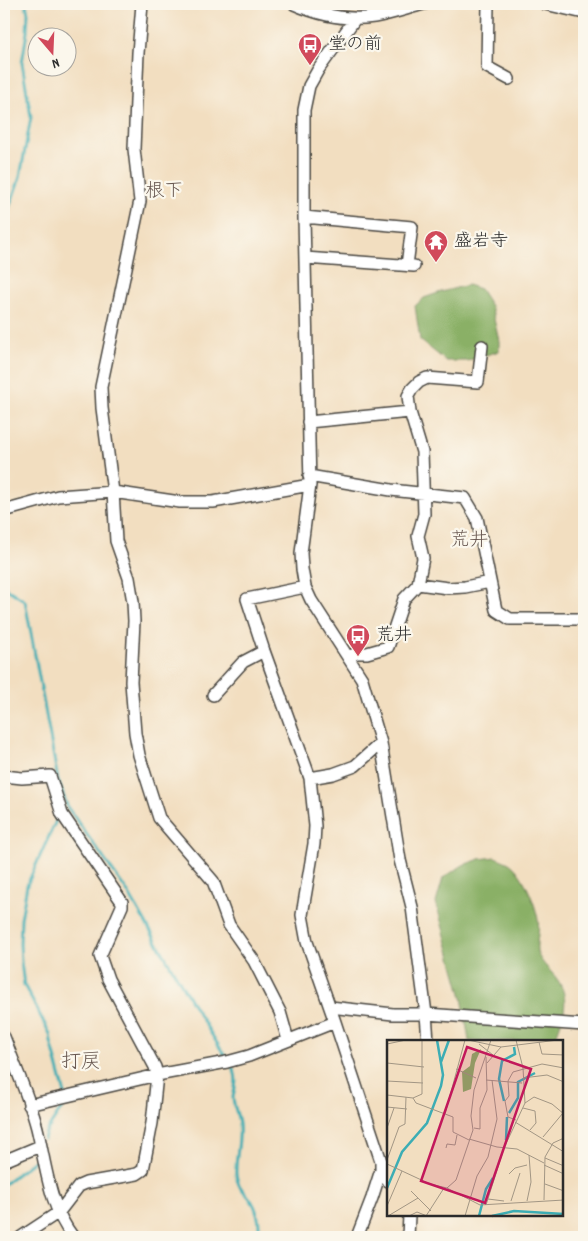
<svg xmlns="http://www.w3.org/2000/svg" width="588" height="1241" font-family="Dekko,'Klee One',sans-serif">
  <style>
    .forest { fill: #8ab066; stroke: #5a6e48 }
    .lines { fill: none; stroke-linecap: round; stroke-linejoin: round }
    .stream { stroke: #3cadb4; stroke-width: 3 }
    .minor-casing { stroke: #494641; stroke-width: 14 }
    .minor { stroke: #fff; stroke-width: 11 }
    .labels { text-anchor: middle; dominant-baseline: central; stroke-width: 4.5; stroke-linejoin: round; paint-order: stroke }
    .poi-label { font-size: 18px; fill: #2b2b2b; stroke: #fbf7ec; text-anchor: start }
    .neighbourhood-label { font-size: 19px; fill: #695952; stroke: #fbf7ec }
    .quarter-label { font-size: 20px; fill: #695952; stroke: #fbf7ec }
    .inset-river { fill: none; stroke: #3cadb4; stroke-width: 2.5 }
    .inset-road { fill: none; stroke: #a29684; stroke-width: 1 }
    .view { fill: #c2185b; fill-opacity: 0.15; stroke: #c2185b; stroke-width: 2.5 }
    .inset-edge { fill: none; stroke: #2b2b2b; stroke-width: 2.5 }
  </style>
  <rect width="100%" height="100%" fill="#fbf7ec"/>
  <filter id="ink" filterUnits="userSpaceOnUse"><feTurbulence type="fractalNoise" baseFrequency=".02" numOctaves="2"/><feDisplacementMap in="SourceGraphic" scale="10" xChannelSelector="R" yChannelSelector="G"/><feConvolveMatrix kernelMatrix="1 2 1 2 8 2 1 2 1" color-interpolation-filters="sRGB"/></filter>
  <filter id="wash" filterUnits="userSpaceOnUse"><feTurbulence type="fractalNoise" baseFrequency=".0096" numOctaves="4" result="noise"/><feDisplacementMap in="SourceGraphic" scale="20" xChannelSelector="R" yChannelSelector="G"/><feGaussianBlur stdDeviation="1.12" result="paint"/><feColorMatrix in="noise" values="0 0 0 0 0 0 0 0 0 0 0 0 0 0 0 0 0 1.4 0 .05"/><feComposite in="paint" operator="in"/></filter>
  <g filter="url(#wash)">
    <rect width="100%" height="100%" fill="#f2dec0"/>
    <path class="forest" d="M468 285 480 289 491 306 499 341V351L467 361H446L420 340 415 306 424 298 441 292Z
      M495 857C500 859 505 861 509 863 523 872 536 905 538 920 540 931 536 941 537 951 539 960 547 967 552 973 573 995 564 1016 554 1041H469L462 997 436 903 443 878 463 865 480 859Z"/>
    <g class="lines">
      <path class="stream" d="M4 222 20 177 31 117 22 63 27 32 28 13 26 4
        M4 356C6 383 5 411 4 438
        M4 587 25 601 58 780 68 808 129 894 195 1008 227 1059
        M59 814 27 885 21 919 20 944 21 962 24 985 50 1034 51 1042 65 1094
        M231 1065C235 1071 237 1079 235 1087 235 1091 233 1094 233 1098 234 1107 238 1115 239 1124 241 1141 235 1158 236 1174 238 1189 244 1190 251 1200 259 1212 260 1224 259 1237
        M44 1139 46 1132 67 1100
        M4 1184 39 1157"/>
    </g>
  </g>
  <g filter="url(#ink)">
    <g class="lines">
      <g class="minor-casing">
        <path id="minor" d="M142 4 138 53 134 149 140 201 101 387 102 408 113 492 116 541 129 578 133 602 134 621 131 682 135 733 139 755 159 818 213 881 229 925 254 961 280 1012 288 1040
          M294 4C319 15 346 21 374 17 391 14 408 8 424 4
          M488 4 487 67 509 79
          M545 4 584 13
          M355 19 318 70 309 86 304 110V217L310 485 301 553 302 569 305 587 311 600 362 679 381 743 400 860 412 907 426 1014 428 1041
          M304 217 412 227 407 265
          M305 258 414 266
          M308 422 410 412
          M309 476 391 490 465 498 477 518 496 610 510 619H584
          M4 511 58 496 113 492 180 502H213L310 485
          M418 584 423 558 418 536 424 514 422 452 410 412 408 396 412 389 419 382 427 378 478 382 482 346
          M305 587 247 599 264 651 310 778 315 826 314 844 302 915 307 942 335 1022 381 1161V1170L388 1181
          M348 657 357 653H367L388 647 404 599 418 584 448 588 465 587 490 582
          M213 695 243 662 264 651
          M4 776 22 778 50 776 62 814 122 902V906L100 956 108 979 155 1067 157 1075 152 1123 143 1170 137 1174 86 1183 79 1186 59 1212 21 1237
          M310 778 333 774 355 766 381 743
          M330 1007 393 1014H426L584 1025
          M4 1037C15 1067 29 1097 37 1128 46 1165 49 1206 73 1237
          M29 1105 157 1075 227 1062 249 1056 335 1022
          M4 1161 40 1146
          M357 1237 372 1198 381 1170
          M408 1237 409 1215"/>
      </g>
      <use href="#minor" class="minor"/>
    </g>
  </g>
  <defs>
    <g id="bus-pin" transform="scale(1.25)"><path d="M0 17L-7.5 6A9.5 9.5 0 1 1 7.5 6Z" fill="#d1495b" stroke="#fbf7ec"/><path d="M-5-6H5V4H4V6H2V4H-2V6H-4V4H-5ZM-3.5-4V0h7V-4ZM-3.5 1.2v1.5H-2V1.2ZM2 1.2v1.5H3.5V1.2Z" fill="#fff"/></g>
    <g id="temple-pin" transform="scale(1.25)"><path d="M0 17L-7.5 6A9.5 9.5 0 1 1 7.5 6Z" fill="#d1495b" stroke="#fbf7ec"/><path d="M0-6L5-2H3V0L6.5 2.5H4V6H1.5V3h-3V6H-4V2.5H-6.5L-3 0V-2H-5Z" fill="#fff"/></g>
  </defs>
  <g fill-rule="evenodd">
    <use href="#bus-pin" x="310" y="45"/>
    <use href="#temple-pin" x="436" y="242"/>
    <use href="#bus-pin" x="358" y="636"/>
  </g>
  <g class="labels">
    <g class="poi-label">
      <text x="328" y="45">堂の前</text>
      <text x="454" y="242">盛岩寺</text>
      <text x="376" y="636">荒井</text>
    </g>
    <g class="neighbourhood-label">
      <text x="164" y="192">根下</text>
      <text x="469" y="541">荒井</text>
    </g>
    <g class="quarter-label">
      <text x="81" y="1063">打戻</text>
    </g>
  </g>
  <g transform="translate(387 1040)">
    <rect width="176" height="176" fill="#f2dec0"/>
    <path d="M94 9 88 23 84 49 76 52 75 32 83 26 85 14Z" fill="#8ab066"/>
    <path class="inset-river" d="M54 22 62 0M117 61 112 39 115 21 128 14 127 7M122 73 131 58V42L148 33M119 100 120 77M0 148 15 112 40 83 54 46 56 35 50 0M92 176 99 149 106 138M105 176 127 171 177 174"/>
    <path class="inset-road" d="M81 0 114 7 171 0M152 2 155 14 177 15M0 4 19 0M92 4 106 15M0 23 37 27M100 23 114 7M69 29 89 38M136 38 160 35 177 42M99 40 135 43M0 41 36 43M0 55 26 58 35 54V0M26 58 29 63 66 77V92L82 100M138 63 147 57 165 64 177 74M0 67 20 69M136 68 148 71 149 83 143 90M58 74 78 0M129 80 121 77 118 61 122 56 121 41 126 32 155 24 177 28M128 82 177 112M0 88 7 68M87 88 93 89V68L100 50 99 17M156 97 176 73M82 99 110 107 130 109 157 123M59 108 60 104 68 105 70 95M158 118 177 126M0 120 12 87 18 84 19 57M0 124 43 144 60 148 93 165 177 160M157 125 177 134M122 134 128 128 140 125M158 144 177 151M60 148 69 140 86 90 84 76 87 50 104 0M24 151 44 171M101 159 117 161M157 160 158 117 166 103 177 98M124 161 133 133M140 161 144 142 142 115M99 165 117 108 138 63 136 28 129 0M0 166 15 131M1 176 31 158M22 176 30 172 40 176M39 176 57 148M78 176 90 136 101 117 110 79 105 40"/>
    <path class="view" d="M80 7 144 29 98 163 34 141Z"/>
    <rect width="176" height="176" class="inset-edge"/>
  </g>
  <rect width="588" height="1241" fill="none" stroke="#fbf7ec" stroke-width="20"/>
  <g transform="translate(52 52) rotate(161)"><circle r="24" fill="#fbf7ec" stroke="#a8a59f"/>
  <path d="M0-4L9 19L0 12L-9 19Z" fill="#d1495b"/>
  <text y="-8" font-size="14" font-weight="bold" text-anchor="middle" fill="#2b2b2b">N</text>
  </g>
</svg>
